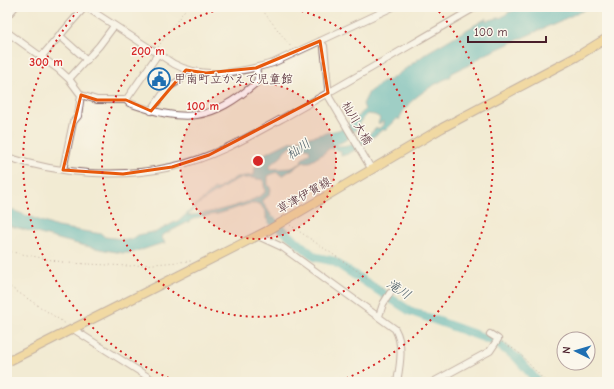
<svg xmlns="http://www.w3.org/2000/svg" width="614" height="389" font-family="'Comic Neue','Klee One',sans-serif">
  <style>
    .water { fill: #3bacb4; stroke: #426670; fill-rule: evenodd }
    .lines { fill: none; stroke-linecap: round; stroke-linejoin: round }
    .river { stroke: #3bacb4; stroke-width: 9 }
    .minor-casing { stroke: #856666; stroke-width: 8 }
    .major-casing { stroke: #856666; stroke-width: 10 }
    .path { stroke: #856666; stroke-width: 1; stroke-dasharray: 1 3; stroke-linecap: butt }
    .minor { stroke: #fff; stroke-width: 6 }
    .major { stroke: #efc469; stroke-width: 8 }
    .marked { fill: none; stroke: #e8590c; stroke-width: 3; stroke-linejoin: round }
    .ring { fill: none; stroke: #d62828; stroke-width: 2; stroke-dasharray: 2 4 }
    .labels { text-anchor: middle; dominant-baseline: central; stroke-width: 3; stroke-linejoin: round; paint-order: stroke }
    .poi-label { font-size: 12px; fill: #4a1f2b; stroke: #fbf7ec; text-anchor: start }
    .street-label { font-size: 12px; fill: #4a1f2b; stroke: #fbf7ec }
    .water-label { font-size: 13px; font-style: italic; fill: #445762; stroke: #fbf7ec }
    .centre { fill: #d62828; stroke: #fbf7ec; stroke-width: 2 }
    .ring-label { font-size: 12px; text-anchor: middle; font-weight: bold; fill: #d62828; stroke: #fbf7ec; stroke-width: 3; stroke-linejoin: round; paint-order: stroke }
  </style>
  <rect width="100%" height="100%" fill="#fbf7ec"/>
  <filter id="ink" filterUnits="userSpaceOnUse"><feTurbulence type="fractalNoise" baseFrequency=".025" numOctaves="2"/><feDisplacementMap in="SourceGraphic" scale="8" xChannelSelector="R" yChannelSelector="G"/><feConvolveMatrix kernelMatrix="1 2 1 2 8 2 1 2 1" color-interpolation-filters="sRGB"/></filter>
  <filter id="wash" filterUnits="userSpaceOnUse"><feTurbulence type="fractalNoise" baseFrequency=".012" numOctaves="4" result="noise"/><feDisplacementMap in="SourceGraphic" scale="16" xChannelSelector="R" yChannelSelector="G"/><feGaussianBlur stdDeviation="0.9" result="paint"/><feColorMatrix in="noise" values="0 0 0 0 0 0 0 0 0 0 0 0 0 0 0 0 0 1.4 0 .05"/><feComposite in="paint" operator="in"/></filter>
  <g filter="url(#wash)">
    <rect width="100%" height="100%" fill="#f2ebd3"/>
    <path class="water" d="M527 7H591L482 56 471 64 452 73 450 77C432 85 406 100 399 120L398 118 386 130H382L362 146 348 154 341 156V151L330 148 323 154 310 162H304L282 176 277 172 268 176V184L271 189C270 196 268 197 262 200L271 215V219L283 228H278L266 219V213L260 204H249L218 214 198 217 161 236 165 243C152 245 137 254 123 253 85 248 45 235 7 225V208L57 227 102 234 105 237 131 240 138 235 152 232 154 233 181 219 214 189H218L236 177 254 175 255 167 259 164 256 158 289 142 346 128 353 118 355 119 365 110 363 104 369 92 384 81 390 80 428 52 487 18 486 21 502 17 509 12ZM367 114 375 115 380 118 378 123 379 124 383 121V125L378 129 377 127C366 139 348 149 332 145 350 143 356 128 367 114ZM293 145 309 149 310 152 301 160 302 163 291 168 269 169 271 164 280 158 285 150ZM250 178 263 180 265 192C250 205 207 213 187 216L197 205 237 179Z"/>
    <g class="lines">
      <path class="river" d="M272 221 315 257 333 261 410 311 493 341 516 357 538 382"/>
    </g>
  </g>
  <g filter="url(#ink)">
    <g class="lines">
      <g class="minor-casing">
        <path id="minor" d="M86 7 174 64C203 80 242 72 273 63L393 7
          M7 16 15 7
          M7 32 58 69 69 79 81 95 97 100H126L129 103C185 123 211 122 257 82L258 78 256 68
          M59 35 87 60
          M320 41 324 46 329 97 372 170
          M41 57 83 9
          M69 79 99 46 114 26
          M126 100 158 54
          M151 111 167 88 180 80 186 70
          M7 157C59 174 118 179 171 167 214 158 254 134 292 113 354 79 415 42 476 7
          M63 170 73 122 78 116 81 95
          M258 236 282 247 395 329C404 345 400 365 397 382
          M379 316 383 304 390 293
          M73 329 156 382
          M331 382H340
          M433 382 490 351 498 339 490 334"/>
      </g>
      <g class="major-casing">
        <path id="major" d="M7 362 267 231 442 128 576 57 607 38"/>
      </g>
      <path class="path" d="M260 7 291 47
        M158 47 187 7
        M290 225 385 290
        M7 251 67 263 129 266 191 261
        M7 285 66 324
        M502 342 518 352 546 382"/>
      <use href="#minor" class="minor"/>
      <use href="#major" class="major"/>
    </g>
  </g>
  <path d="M0 0H614V389H0ZM320 41 328 93 209 155 172 167 123 174 63 170 81 95 97 100H126L151 111 186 70 206 73 256 68Z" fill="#f2ebd3" fill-opacity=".55" fill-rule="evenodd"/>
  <path class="marked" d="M320 41 328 93 209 155 172 167 123 174 63 170 81 95 97 100H126L151 111 186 70 206 73 256 68Z"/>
  <circle cx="258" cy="161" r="78" fill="#d62828" fill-opacity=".12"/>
  <g class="ring">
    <circle cx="258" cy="161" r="78"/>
    <path d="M284 7A156 156 0 1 1 232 7"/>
    <path d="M180 382A234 234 0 0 1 81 7M435 7A234 234 0 0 1 336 382"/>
  </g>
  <defs>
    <g id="civic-ring" transform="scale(1.15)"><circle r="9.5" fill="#fbf7ec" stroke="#1f6fb2" stroke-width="1.5"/><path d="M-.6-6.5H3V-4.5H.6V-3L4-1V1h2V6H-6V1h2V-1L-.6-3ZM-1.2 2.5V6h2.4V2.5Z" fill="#1f6fb2"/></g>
  </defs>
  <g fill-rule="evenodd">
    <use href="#civic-ring" x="159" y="79"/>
  </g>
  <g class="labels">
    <g class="poi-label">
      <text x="174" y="79">甲南町立かえで児童館</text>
    </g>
    <g class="street-label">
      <text transform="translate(357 123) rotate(60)">杣川大橋</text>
      <text transform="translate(304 195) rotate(-30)">草津伊賀線</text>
    </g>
    <g class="water-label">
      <text transform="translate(298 149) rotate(-36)">杣川</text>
      <text transform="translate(399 289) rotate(33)">滝川</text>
    </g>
  </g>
  <circle cx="258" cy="161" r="6" class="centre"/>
  <g class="ring-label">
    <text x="148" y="55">200 m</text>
    <text x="46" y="66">300 m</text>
    <text x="203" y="110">100 m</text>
  </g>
  <rect width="614" height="389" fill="none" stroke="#fbf7ec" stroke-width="24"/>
  <g transform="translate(576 351) rotate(275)"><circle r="19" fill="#fbf7ec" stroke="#b4a19f"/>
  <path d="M0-3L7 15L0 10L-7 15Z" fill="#1f6fb2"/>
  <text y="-6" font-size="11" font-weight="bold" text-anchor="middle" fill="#4a1f2b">N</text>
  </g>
  <path d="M468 36v6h78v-6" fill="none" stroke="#4a1f2b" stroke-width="2"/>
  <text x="474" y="36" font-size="12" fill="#4a1f2b" stroke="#fbf7ec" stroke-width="3" paint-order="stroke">100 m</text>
</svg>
